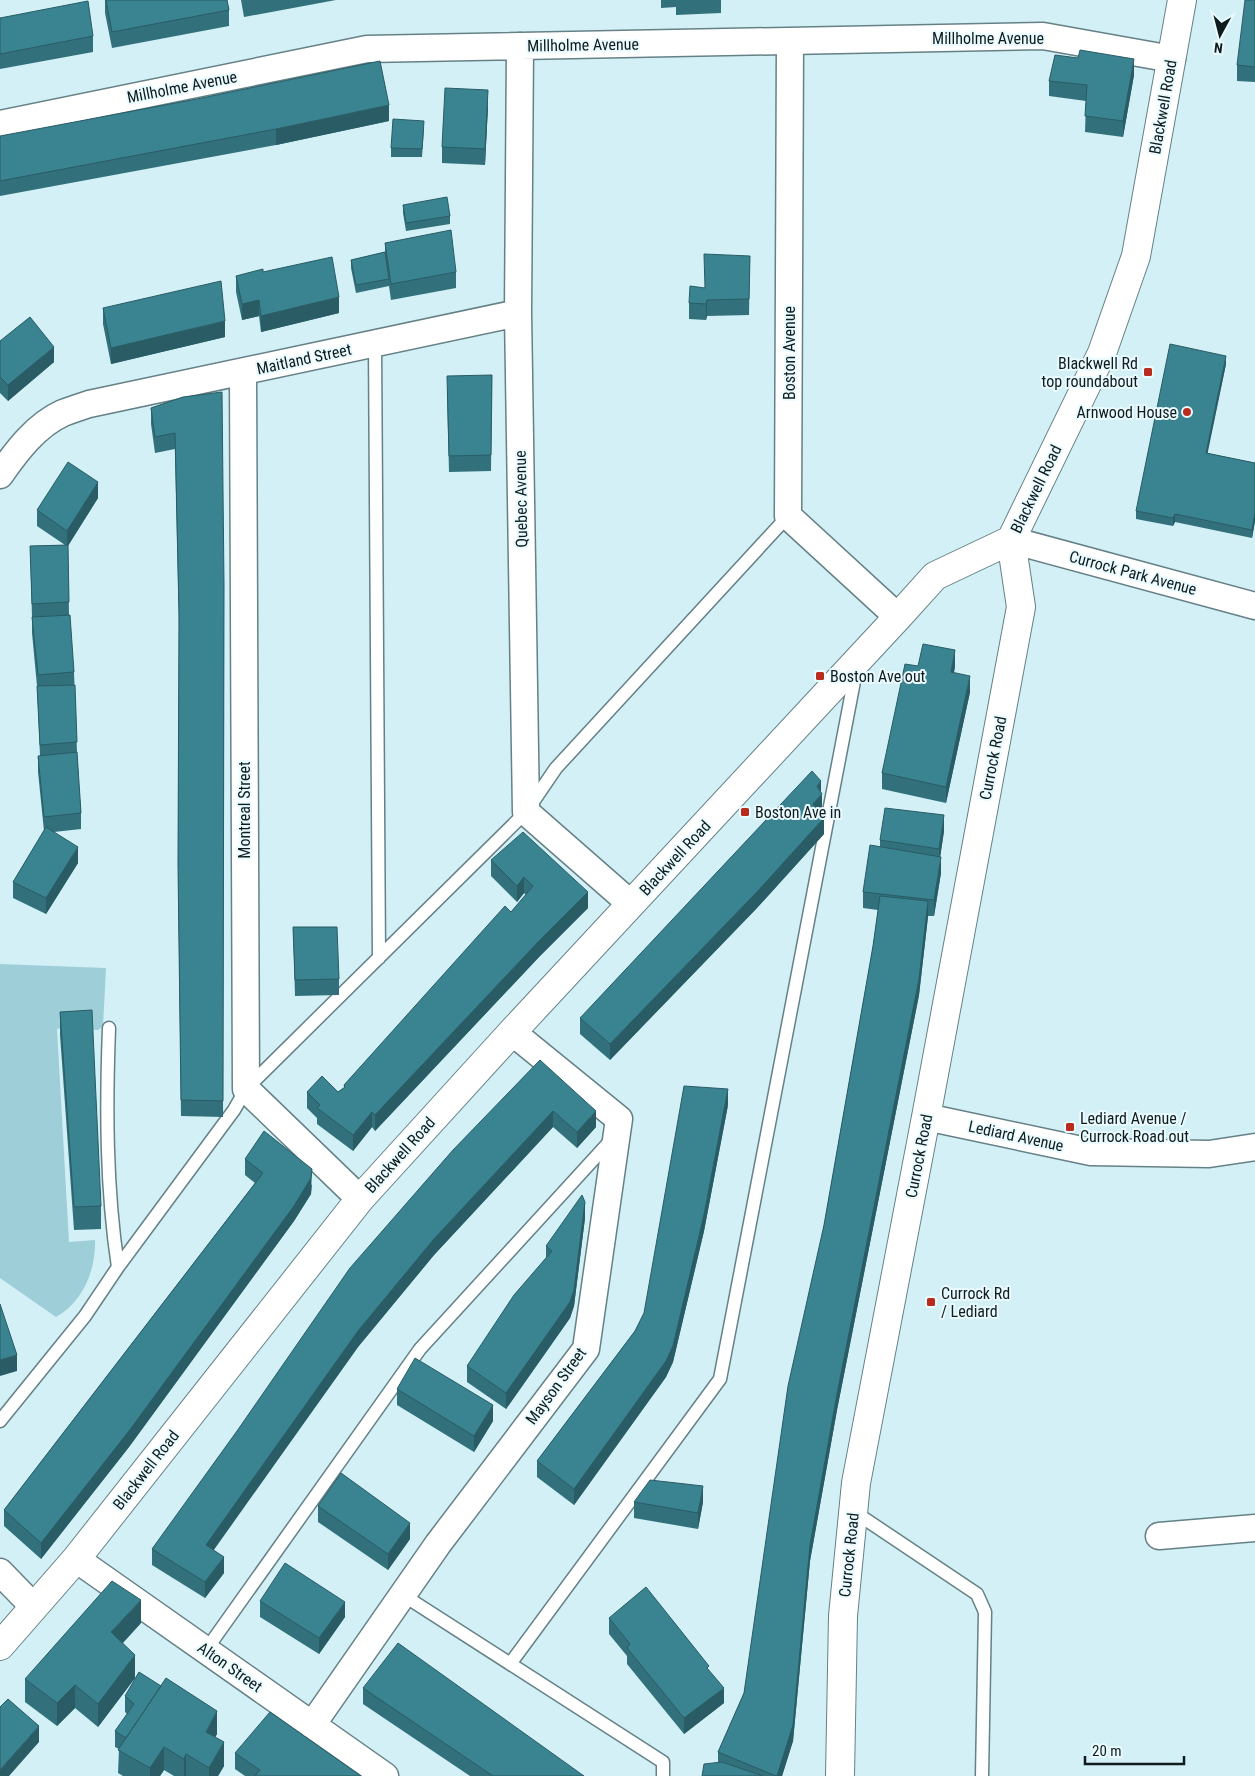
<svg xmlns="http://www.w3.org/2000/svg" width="1255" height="1776" font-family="'Roboto Condensed',sans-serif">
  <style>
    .green { fill: #9ecfd8 }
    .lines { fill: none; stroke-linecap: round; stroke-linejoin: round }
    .service-casing { stroke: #658186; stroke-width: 15 }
    .minor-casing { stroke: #658186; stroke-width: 29 }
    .tertiary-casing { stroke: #658186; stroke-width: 30 }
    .service { stroke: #fff; stroke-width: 12 }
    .minor { stroke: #fff; stroke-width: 26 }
    .tertiary { stroke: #fff; stroke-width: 28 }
    .wall { fill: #32717c }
    .shaded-wall { fill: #295c65 }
    .building { fill: #3a8390; stroke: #295c65 }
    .poi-dot { fill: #b92c1d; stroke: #e9fbff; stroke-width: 2 }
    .labels { text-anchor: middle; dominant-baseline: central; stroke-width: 4; stroke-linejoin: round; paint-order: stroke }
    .street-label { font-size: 16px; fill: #0f1b1d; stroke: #e9fbff }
    .poi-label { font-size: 16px; fill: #0f1b1d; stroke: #e9fbff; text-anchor: start }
  </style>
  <rect width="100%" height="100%" fill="#d2f0f6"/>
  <path class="green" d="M0 964 106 968 103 1026 98 1030 62 1028 57 1029 69 1242 95 1240C96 1270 83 1302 56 1317L0 1278Z"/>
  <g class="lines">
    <g class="service-casing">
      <path id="service" d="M375 344 379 958
        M118 1267 234 1110 246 1089 526 812 556 768 788 516
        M0 1421 85 1316 118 1267C106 1188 106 1107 109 1028
        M853 1511 977 1594 985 1612 982 1776
        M403 1595 663 1762V1776
        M206 1650 420 1349 613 1138
        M510 1664 720 1379 856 671"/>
    </g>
    <g class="minor-casing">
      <path id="minor" d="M790 41 788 516 898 617
        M520 46 518 313 526 812 631 904
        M0 124 367 49 1043 36 1172 59
        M243 372 246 1089 360 1199
        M0 475C16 452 36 425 63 413 71 410 80 407 89 404L518 313
        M1011 540 1255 606
        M926 1117 1091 1152 1209 1154 1255 1147
        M1159 1536 1255 1528
        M76 1559 385 1776
        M0 1572 34 1607
        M312 1725 438 1544 586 1349 619 1119 512 1032"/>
    </g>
    <g class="tertiary-casing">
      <path id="tertiary" d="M0 1646 76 1559 360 1199 512 1032 898 617 935 576 1011 540 1102 353 1136 256 1182 0
        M840 1776 843 1616 856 1483 926 1117 1021 607 1011 540"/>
    </g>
    <use href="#service" class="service"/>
    <use href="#minor" class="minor"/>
    <use href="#tertiary" class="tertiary"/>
  </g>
  <path class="wall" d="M105 0H227L229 10V26L112 48 105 13Z
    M241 0H336L244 17Z
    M661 0H721V13L676 15V7L661 8Z
    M1255 0V82L1237 81V65Z
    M0 18 93 36V52L0 69Z
    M1134 75 1123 137 1085 132 1086 101 1049 96V81Z
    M488 106 485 165 442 163V147Z
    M389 121 276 145 0 196V136Z
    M424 129 422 157H391V148Z
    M403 205 450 216V224L406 231 403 213Z
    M385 243 456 272V288L391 300 389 286 356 293 351 268V260L385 252Z
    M750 256 749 315 707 316 706 320 689 319V303L704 288Z
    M263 272 339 313 261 332 259 316 242 320 236 292V276Z
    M103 308 225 337 111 364 103 324Z
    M0 341 54 362 8 401 0 393Z
    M1226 364 1207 453 1255 463V521L1252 538 1175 522 1173 526 1136 519V511Z
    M492 375 491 471 449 472 447 392Z
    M183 397 224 585 223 1117 181 1116 178 880 179 626 175 449 155 453 151 424V408Z
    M98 498 68 546 69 615 74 672 77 752 81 813V829L54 832 78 863 46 914 13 898V882L44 831 38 772V756H40L37 686 32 633V617L30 546 65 545 37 526V510Z
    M918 666H955L954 673 970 692 946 803 882 789V773Z
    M821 792 822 810 820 813 824 834 756 909 610 1060 580 1034V1018Z
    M944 831 940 857 941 873 934 916H928L919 995 837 1410 810 1561 793 1741 782 1776H702L718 1763V1752L744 1693 824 1225 873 946 878 910 863 908V892L880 847V840Z
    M491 860 588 908 539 957 375 1131 372 1127 353 1151 317 1124V1118L307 1108V1092H338L344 1088V1085L511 912 526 895 524 893 517 902 491 876Z
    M293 927 339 979V995L295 996Z
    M60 1012 101 1206V1229L74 1230 60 1035Z
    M540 1060 596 1127 577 1148 553 1127 434 1255 358 1347 213 1550 224 1573 205 1598 152 1565V1549Z
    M728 1105 704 1231 673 1362 666 1377 574 1505 537 1477V1461L635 1331 644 1313Z
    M245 1159 312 1185 311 1194 294 1221 129 1447 41 1559 4 1526V1510L255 1183 245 1175Z
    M585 1218 574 1306 570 1318 506 1409 467 1382V1366L546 1258V1246Z
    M397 1389 493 1421 474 1452 397 1405Z
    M634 1502H703L698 1529 634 1518Z
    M318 1506 410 1539 388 1570 318 1522Z
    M260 1601 345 1617 319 1654 260 1617Z
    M609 1618 724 1703 684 1734 627 1664V1656L609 1634Z
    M141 1623 123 1643 135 1678 98 1727 75 1708 57 1726 25 1702V1679Z
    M363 1688 584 1776H470L363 1704Z
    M125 1696 217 1734 215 1737 224 1766 218 1776H174L164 1770 160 1776H123L118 1773 119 1749 115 1747V1731L127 1714 125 1712Z
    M235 1753 361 1776H245L235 1769Z"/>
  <path class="shaded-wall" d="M1134 59V75L1123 137V121Z
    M488 90V106L485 165V149Z
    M389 105V121L276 145V129Z
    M339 297V313L261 332V316Z
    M259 300V316L242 320V304Z
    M707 300V316L706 320V304Z
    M225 321V337L111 364V348Z
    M54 347V362L8 401V385Z
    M1226 356V364L1206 461V453Z
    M98 482V498L67 547V531Z
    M1255 513V521L1252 538V530Z
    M1175 514V522L1173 526V518Z
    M955 650V666L951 688V672Z
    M970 676V692L946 803V787Z
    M821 781V796L822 794V810L813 820V804L817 786Z
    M944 815V831L939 865V849Z
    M824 818V834L756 909 610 1060V1044Z
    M78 847V863L46 914V898Z
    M941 857V873L934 916V900Z
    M524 877V893L517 902V886Z
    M588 892V908L539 957 375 1131V1115L539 941Z
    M928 901V917L919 995 837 1410 810 1561 793 1741 782 1776H777L810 1545 837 1394Z
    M728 1089V1105L704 1231 673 1362 666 1377 574 1505V1489L666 1361Z
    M553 1111V1127L434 1255 358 1347 206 1561V1545L358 1331 434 1239Z
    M596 1111V1127L577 1148V1132Z
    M372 1112V1127L353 1151V1135Z
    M312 1169 311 1194 294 1221 129 1447 41 1559V1543Z
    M585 1202V1218L574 1306 570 1318 506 1409V1393Z
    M17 1355V1371L0 1376V1360Z
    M493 1405V1421L474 1452V1436Z
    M703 1486V1502L698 1529V1513Z
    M410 1523V1539L388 1570V1554Z
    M224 1557V1573L205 1598V1582Z
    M141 1600V1623L111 1655V1632Z
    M345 1602V1617L319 1654V1638Z
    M135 1655V1678L98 1727V1704Z
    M75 1685V1708L57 1726V1703Z
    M724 1688V1703L684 1734V1718Z
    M217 1711V1734L206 1755V1732Z
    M39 1726V1742L9 1776H0V1770Z
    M224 1742V1766L218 1776H209V1768Z
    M164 1747V1770L160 1776H150V1768Z
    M186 1754V1776H184V1759Z"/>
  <path class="building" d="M106 0H227L229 10 112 32Z
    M1245 0H1255V67L1237 65Z
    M88 1 93 36 0 54V18Z
    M1080 50 1134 59 1123 121 1085 116 1087 85 1049 81 1055 55 1078 58Z
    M380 61 389 105 276 129 0 181V136L197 99Z
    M445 88 488 90 485 149 442 147Z
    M393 119 424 121 422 149 391 148Z
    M447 197 450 216 406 223 403 205Z
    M451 230 456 272 391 284 385 243Z
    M385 252 389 279 356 285 351 260Z
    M704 254 750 256 749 299 707 300 706 304 689 303 690 286 705 288Z
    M332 257 339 297 261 316 259 300 242 304 236 276 263 269V272Z
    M221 281 225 321 111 348 103 308Z
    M30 317 54 347 8 385 0 377V341Z
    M1170 344 1226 356 1206 453 1255 463V513L1252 530 1175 514 1173 518 1136 511Z
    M492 375 491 455 449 456 447 376Z
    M222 392 224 585 223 1101 181 1100 178 864 179 613 175 433 155 437 151 408 183 397Z
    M68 462 98 482 67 531 37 510Z
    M68 545 69 602 32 604 30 546Z
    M70 615 74 672 38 675 32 617Z
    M923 644 955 650 951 672 970 676 946 787 882 773 905 664 918 666Z
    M75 685 77 742 40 745 37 686Z
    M77 752 81 813 44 817 38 756Z
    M812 771 821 781 817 786 822 794 813 804 824 818 756 893 610 1044 580 1018Z
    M885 808 944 815 939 849 880 840Z
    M46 827 78 847 46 898 13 882Z
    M523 832 588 892 539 941 375 1115 372 1112 353 1135 317 1108 320 1105 307 1092 322 1076 338 1092 345 1087 344 1085 505 906 511 912 533 886 524 877 517 886 491 860Z
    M870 845 941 857 934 900 863 892Z
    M880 896 928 901 919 979 837 1394 810 1545 793 1725 777 1776H776L718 1752 744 1693 788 1386 824 1225 873 946Z
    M293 927H337L339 979 295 980Z
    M92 1010 101 1206 74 1207 60 1012Z
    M540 1060 596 1111 577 1132 553 1111 434 1239 358 1331 206 1545 224 1557 205 1582 152 1549 237 1431 350 1268 453 1150Z
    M684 1086 728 1089 704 1215 673 1346 666 1361 574 1489 537 1461 635 1331 644 1313Z
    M264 1131 312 1169 311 1178 294 1206 129 1431 41 1543 4 1510 263 1173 245 1159Z
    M582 1195 585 1202 574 1290 570 1302 506 1393 467 1366 514 1295 552 1251 546 1246Z
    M0 1304 17 1355 0 1360Z
    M415 1358 493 1405 474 1436 397 1389Z
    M341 1473 410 1523 388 1554 318 1506Z
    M650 1480 703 1486 698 1513 634 1502Z
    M285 1563 345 1602 319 1638 260 1601Z
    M112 1581 141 1600 111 1632 135 1655 98 1704 75 1685 57 1703 25 1679Z
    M646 1587 709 1666 707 1668 724 1688 684 1718 627 1648 630 1644 609 1618Z
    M398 1643 584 1776H493L363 1688Z
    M139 1672 161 1686 126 1738 115 1731 134 1704 125 1696Z
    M166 1678 217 1711 206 1732 224 1742 209 1768 186 1754 184 1759 164 1747 150 1768 118 1750Z
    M8 1699 39 1726 0 1770V1707Z
    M270 1712 361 1776H255L260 1770 235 1753Z
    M722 1762 763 1776H702L704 1764Z"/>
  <g class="poi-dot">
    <rect x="1143" y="367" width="10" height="10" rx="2.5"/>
    <circle cx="1187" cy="412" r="5"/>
    <rect x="815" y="671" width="10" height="10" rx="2.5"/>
    <rect x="740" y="807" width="10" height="10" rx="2.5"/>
    <rect x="1065" y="1122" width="10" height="10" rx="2.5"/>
    <rect x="926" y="1297" width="10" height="10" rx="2.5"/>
  </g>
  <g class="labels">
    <g class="street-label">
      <text x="988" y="38">Millholme Avenue</text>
      <text transform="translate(583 45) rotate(-1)">Millholme Avenue</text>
      <text transform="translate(182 87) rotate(-11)">Millholme Avenue</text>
      <text transform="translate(1163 107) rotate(-80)">Blackwell Road</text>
      <text transform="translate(789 353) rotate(-90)">Boston Avenue</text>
      <text transform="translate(304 359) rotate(-12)">Maitland Street</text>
      <text transform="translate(1036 489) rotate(-64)">Blackwell Road</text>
      <text transform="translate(521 499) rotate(-91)">Quebec Avenue</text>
      <text transform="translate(1133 573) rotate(15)">Currock Park Avenue</text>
      <text transform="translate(993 758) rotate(-79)">Currock Road</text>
      <text transform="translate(244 810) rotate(-90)">Montreal Street</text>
      <text transform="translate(675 858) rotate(-47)">Blackwell Road</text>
      <text transform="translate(1016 1136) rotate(12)">Lediard Avenue</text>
      <text transform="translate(400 1155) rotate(-48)">Blackwell Road</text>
      <text transform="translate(919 1156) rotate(-79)">Currock Road</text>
      <text transform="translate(556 1386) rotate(-54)">Mayson Street</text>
      <text transform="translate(146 1470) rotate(-52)">Blackwell Road</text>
      <text transform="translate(849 1555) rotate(-84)">Currock Road</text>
      <text transform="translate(230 1667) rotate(35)">Alton Street</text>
    </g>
    <g class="poi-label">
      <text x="1138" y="363" text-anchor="end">Blackwell Rd<tspan x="1138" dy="18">top roundabout</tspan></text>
      <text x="1177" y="412" text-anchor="end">Arnwood House</text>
      <text x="830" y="676">Boston Ave out</text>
      <text x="755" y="812">Boston Ave in</text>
      <text x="1080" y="1118">Lediard Avenue /<tspan x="1080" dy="18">Currock Road out</tspan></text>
      <text x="941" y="1293">Currock Rd<tspan x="941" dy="18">/ Lediard</tspan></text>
    </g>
  </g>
  <g transform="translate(1220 35) rotate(187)" stroke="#e9fbff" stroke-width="4" paint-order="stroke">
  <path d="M0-4L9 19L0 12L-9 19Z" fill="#0f1b1d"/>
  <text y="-8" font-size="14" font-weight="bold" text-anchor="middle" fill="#0f1b1d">N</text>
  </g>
  <path d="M1085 1756v8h99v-8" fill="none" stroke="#0f1b1d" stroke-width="2.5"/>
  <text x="1092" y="1756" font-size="15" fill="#0f1b1d" stroke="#e9fbff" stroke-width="4" paint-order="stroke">20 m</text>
</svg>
